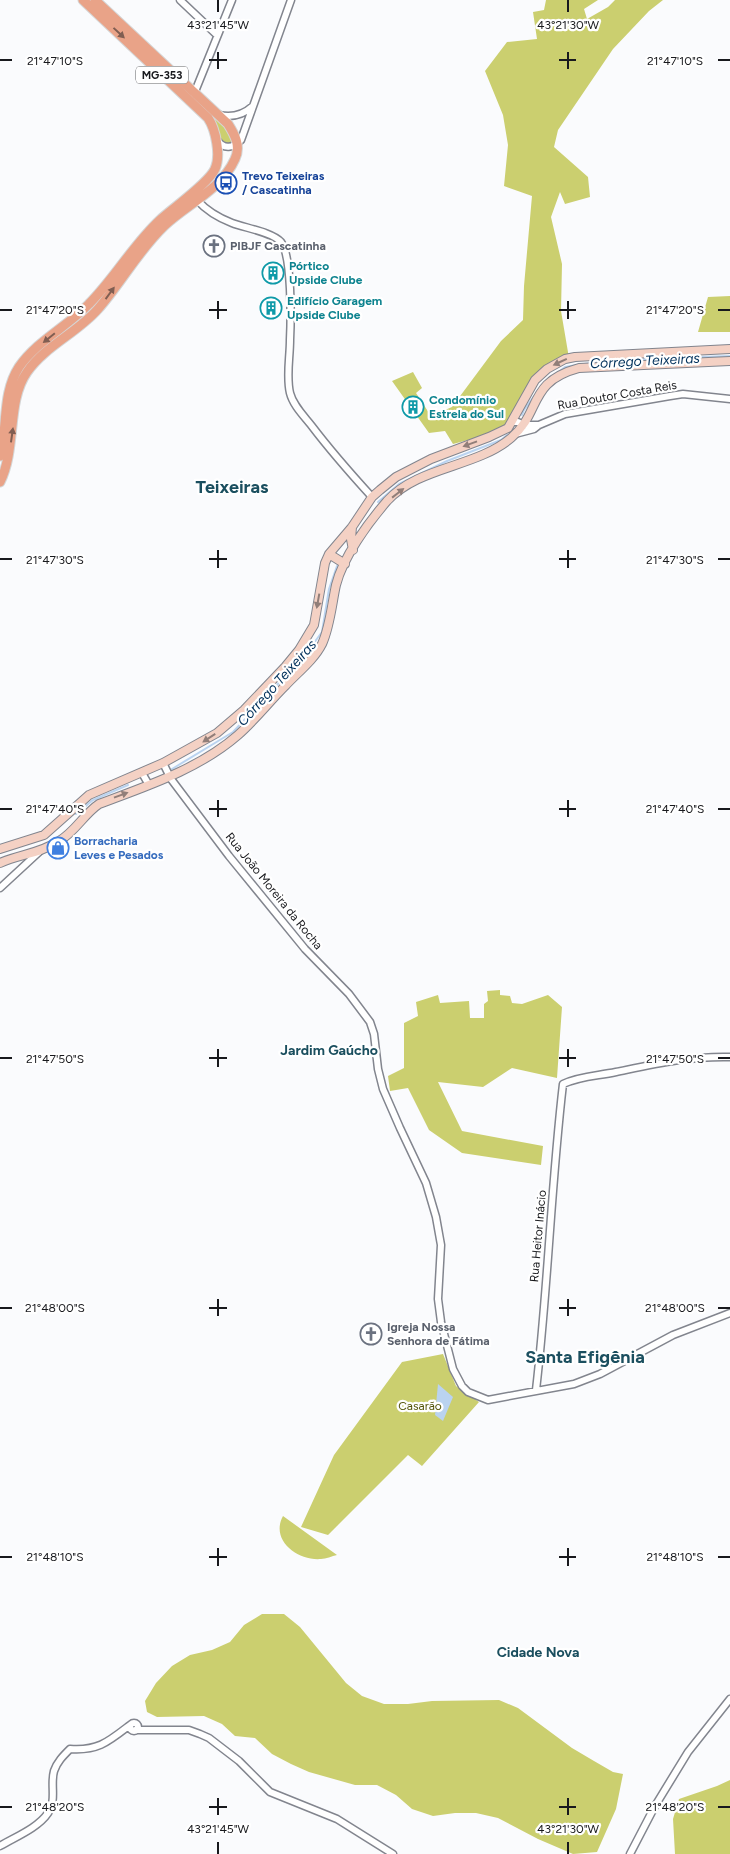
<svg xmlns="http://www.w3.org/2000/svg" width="730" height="1854" font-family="Figtree,sans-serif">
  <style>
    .green { fill: #cbcf6f }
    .water { fill: #bad3f0 }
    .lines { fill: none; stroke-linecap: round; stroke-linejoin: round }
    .stream { stroke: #bad3f0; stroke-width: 2 }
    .tertiary-casing { stroke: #82858e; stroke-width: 9 }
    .secondary-casing { stroke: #82858e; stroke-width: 10 }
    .primary-casing { stroke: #d5d6d6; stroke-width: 11 }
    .tertiary { stroke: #fff; stroke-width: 6 }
    .secondary { stroke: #f4d1c4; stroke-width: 8 }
    .primary { stroke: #e9a388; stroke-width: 9 }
    .oneway { fill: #805e52 }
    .oneway2 { fill: #917e79 }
    .ticks { fill: none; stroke: #18191d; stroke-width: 2 }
    .labels { text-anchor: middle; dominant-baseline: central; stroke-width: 4.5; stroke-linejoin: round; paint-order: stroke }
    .shield { fill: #fff; stroke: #5d5e61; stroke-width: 1 }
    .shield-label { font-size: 11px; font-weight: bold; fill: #18191d }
    .transit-label { font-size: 12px; font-weight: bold; fill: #164399; stroke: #fff; text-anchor: start }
    .worship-label { font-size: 12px; font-weight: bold; fill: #5b616d; stroke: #fff; text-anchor: start }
    .culture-label { font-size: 12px; font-weight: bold; fill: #0d838f; stroke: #fff; text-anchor: start }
    .street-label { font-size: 12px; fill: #18191d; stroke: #fff }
    .shop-label { font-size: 12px; font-weight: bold; fill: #366cbe; stroke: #fff; text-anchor: start }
    .park-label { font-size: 12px; fill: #54550a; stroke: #fff }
    .water-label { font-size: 14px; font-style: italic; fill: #00305b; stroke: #fff }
    .neighbourhood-label { font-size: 14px; font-weight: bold; fill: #1b4f5f; stroke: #fff }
    .district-label { font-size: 18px; font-weight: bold; fill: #1b4f5f; stroke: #fff }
    .ticks-label { font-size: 12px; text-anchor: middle; fill: #18191d; stroke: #fff; stroke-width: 4.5; stroke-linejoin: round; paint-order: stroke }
  </style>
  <rect width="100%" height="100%" fill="#fafbfd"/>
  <path class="green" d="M546 0H598L584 9 587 19 608 7 615 0H663L649 11 613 49 558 130 554 147 588 177 590 197 565 204 560 192 551 217 562 264 561 311 569 358 537 376 502 431 453 444 445 431 429 433 392 381 413 372 422 388 416 393 431 416 452 407 501 341 523 320 524 286 532 196 504 186 508 145 503 115 485 71 507 42 537 39 533 12 544 10Z
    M202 104 229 131 232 143H225L218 138 214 120 200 106Z
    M730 296V332H698L708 297Z
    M500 990V995L510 996 512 1003 522 1004 548 995 562 1007 557 1078 512 1068 483 1087 438 1082 462 1131 543 1146 541 1165 462 1153 429 1130 408 1088 390 1091 388 1076 404 1068V1023L418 1016 416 1002 438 995 440 1003 469 1001 470 1018H484V1004L488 1001 487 991Z
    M443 1354 456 1386 479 1402 422 1466 408 1455 328 1535 301 1527 334 1455 402 1362Z
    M283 1516 337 1555C332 1556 326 1559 321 1559 297 1561 270 1540 283 1516Z
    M262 1614H284L300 1627 346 1683 362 1696 384 1704H408L432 1701 499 1700 518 1708 572 1748 594 1761 613 1772 623 1774 616 1809 597 1852 573 1854 538 1839 498 1818 476 1813H455L433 1816 412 1809 396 1795 377 1785H355L309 1772 291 1764 272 1754 255 1738 235 1736 222 1724 204 1716 157 1717 147 1712 145 1701 156 1683 172 1666 190 1655 212 1650 230 1642 244 1625Z
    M730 1780V1854H675L673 1819 679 1799 717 1786Z"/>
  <path class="water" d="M438 1384 453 1397 443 1421 435 1415Z"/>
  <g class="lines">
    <path class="stream" d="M584 364 616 360 730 356
      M556 374 565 367 577 365
      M522 415 524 410 534 396
      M378 502 399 484 447 461 501 440 507 435
      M172 769 233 732 305 655 322 632 329 589 337 566
      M76 814 93 800 128 785"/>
    <g class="tertiary-casing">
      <path id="tertiary" d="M180 0 217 35
        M194 94 232 0
        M219 115C232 118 243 115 253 106
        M217 140C224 150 233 148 241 140L291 0
        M197 200C206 210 219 218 232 223 245 228 272 232 281 242 292 256 291 320 290 340 290 358 286 376 290 393 293 405 303 415 311 425 330 450 351 474 372 497
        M512 422H518L523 425H539
        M515 434 534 429 539 425 565 414 670 396 683 394 730 399
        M163 763 171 779 229 856 305 949 349 994 370 1022 374 1034 378 1069 383 1089 400 1128 426 1183 436 1217 441 1245 438 1299 441 1322 453 1369 462 1386 468 1392 488 1400 574 1384 600 1374 673 1335 730 1313
        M142 773 149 785
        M0 888 39 852
        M536 1390C548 1288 551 1186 563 1084 580 1076 597 1076 616 1072 655 1064 689 1056 730 1057
        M130 1727a4 4 0 1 1 8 0a4 4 0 1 1-8 0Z
        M135 1730H189L200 1734 209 1738 239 1761 270 1792 337 1819 393 1854
        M0 1846C15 1837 38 1828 48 1813 57 1800 50 1785 54 1771 57 1762 63 1756 70 1749 98 1751 108 1742 130 1725
        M630 1854 655 1806 688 1752 730 1699"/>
    </g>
    <g class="secondary-casing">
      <path id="secondary" d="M352 527 351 539 353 550
        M329 554 345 564
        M0 849 44 835 89 795 163 763 217 733 244 710 285 667 299 650 314 625 325 563 329 554 352 527 372 497 380 490 396 477 431 459 489 437 508 428 535 380 547 369 565 359 575 357 730 349
        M0 863C20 854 39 854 59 841 75 832 84 814 99 804 147 786 199 769 238 735 255 720 269 702 285 686 297 673 314 660 322 644 330 627 332 603 336 585 343 557 368 523 387 501 419 466 475 468 511 438 542 412 527 382 579 368L730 361"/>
    </g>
    <g class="primary-casing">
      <path id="primary" d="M0 456C8 427 2 393 19 367 37 341 68 326 89 304 115 278 133 245 160 220 173 208 209 183 215 169 221 156 216 130 208 118L83 0
        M0 482C17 448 6 402 27 372 45 346 77 333 98 309 121 283 138 251 164 226 187 204 221 190 235 159 241 146 235 135 228 124L95 0"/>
    </g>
    <use href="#tertiary" class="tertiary"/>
    <use href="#secondary" class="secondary"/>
    <use href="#primary" class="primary"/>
  </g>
  <defs><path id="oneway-solid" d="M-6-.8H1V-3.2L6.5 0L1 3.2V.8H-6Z" transform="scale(1.25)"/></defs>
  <g class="oneway">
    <use href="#oneway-solid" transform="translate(119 33) rotate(43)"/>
    <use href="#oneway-solid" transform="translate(110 293) rotate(-54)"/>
    <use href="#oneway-solid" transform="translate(49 338) rotate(141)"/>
    <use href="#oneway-solid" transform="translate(12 435) rotate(-82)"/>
  </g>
  <g class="oneway2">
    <use href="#oneway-solid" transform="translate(560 362) rotate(155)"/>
    <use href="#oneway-solid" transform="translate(470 444) rotate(160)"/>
    <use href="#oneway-solid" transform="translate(398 493) rotate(-38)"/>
    <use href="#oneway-solid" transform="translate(318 601) rotate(100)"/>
    <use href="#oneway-solid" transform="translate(209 738) rotate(147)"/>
    <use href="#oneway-solid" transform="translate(121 795) rotate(-20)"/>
  </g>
  <path class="ticks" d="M218 0V12M568 0V12M218 52V69M568 52V69M0 60H12M209 60H227M559 60H576M718 60H730M218 301V319M568 301V319M0 310H12M209 310H227M559 310H576M718 310H730M218 550V568M568 550V568M0 559H12M209 559H227M559 559H576M718 559H730M218 800V817M568 800V817M0 809H12M209 809H227M559 809H576M718 809H730M218 1049V1067M568 1049V1067M0 1058H12M209 1058H227M559 1058H576M718 1058H730M218 1299V1316M568 1299V1316M0 1308H12M209 1308H227M559 1308H576M718 1308H730M218 1548V1566M568 1548V1566M0 1557H12M209 1557H227M559 1557H576M718 1557H730M218 1798V1815M568 1798V1815M0 1807H12M209 1807H227M559 1807H576M718 1807H730M218 1842V1854M568 1842V1854"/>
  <defs>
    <g id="bus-ring" transform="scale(1.125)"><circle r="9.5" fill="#fff" stroke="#1a4fb4" stroke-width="1.5"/><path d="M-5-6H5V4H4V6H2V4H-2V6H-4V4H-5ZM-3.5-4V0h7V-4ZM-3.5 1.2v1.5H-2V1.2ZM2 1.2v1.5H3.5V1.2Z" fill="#1a4fb4"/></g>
    <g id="church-ring" transform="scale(1.125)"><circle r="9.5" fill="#fff" stroke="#6b7280" stroke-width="1.5"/><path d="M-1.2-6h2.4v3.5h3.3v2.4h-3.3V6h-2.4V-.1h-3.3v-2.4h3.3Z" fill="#6b7280"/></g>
    <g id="building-ring" transform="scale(1.125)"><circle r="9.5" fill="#fff" stroke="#0f9aa8" stroke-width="1.5"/><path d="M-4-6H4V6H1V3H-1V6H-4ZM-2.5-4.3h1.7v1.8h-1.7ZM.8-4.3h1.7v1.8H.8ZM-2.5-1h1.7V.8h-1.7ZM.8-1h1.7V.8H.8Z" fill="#0f9aa8"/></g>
    <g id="shop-ring" transform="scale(1.125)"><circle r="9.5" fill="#fff" stroke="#3f7fe0" stroke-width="1.5"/><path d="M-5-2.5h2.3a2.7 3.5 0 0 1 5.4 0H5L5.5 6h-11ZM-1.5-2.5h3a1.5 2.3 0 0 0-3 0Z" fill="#3f7fe0"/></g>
  </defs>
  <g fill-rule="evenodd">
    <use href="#bus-ring" x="226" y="183"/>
    <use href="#church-ring" x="214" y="246"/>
    <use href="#building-ring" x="273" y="273"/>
    <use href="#building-ring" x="271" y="308"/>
    <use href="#building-ring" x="413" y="407"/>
    <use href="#shop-ring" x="58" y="848"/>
    <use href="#church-ring" x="371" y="1334"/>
  </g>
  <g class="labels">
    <rect class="shield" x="136" y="66.5" width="52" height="17" rx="4"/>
    <g class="shield-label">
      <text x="162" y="75">MG-353</text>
    </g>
    <g class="transit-label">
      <text x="242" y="176">Trevo Teixeiras<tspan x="242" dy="14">/ Cascatinha</tspan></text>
    </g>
    <g class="worship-label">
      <text x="230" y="246">PIBJF Cascatinha</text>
      <text x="387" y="1327">Igreja Nossa<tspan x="387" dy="14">Senhora de Fátima</tspan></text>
    </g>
    <g class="culture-label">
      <text x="289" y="266">Pórtico<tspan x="289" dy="14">Upside Clube</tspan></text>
      <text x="287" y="301">Edifício Garagem<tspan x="287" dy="14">Upside Clube</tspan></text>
      <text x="429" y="400">Condomínio<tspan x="429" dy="14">Estrela do Sul</tspan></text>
    </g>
    <g class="street-label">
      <text transform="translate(617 395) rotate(-10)">Rua Doutor Costa Reis</text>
      <text transform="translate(274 891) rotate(51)">Rua João Moreira da Rocha</text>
      <text transform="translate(538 1236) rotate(-85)">Rua Heitor Inácio</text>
    </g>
    <g class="shop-label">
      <text x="74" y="841">Borracharia<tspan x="74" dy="14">Leves e Pesados</tspan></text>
    </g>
    <g class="park-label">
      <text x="420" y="1406">Casarão</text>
    </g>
    <g class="water-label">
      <text transform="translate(645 361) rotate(-3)">Córrego Teixeiras</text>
      <text transform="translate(277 683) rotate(-48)">Córrego Teixeiras</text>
    </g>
    <g class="neighbourhood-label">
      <text x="329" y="1050">Jardim Gaúcho</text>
      <text x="538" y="1652">Cidade Nova</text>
    </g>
    <g class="district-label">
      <text x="232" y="487">Teixeiras</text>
      <text x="585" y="1357">Santa Efigênia</text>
    </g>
  </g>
  <g class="ticks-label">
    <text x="218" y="29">43°21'45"W</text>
    <text x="568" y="29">43°21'30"W</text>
    <text x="55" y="65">21°47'10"S</text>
    <text x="675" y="65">21°47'10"S</text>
    <text x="55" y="314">21°47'20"S</text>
    <text x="675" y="314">21°47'20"S</text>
    <text x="55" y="564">21°47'30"S</text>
    <text x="675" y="564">21°47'30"S</text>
    <text x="55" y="813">21°47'40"S</text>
    <text x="675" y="813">21°47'40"S</text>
    <text x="55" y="1063">21°47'50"S</text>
    <text x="675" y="1063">21°47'50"S</text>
    <text x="55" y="1312">21°48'00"S</text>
    <text x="675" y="1312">21°48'00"S</text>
    <text x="55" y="1561">21°48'10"S</text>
    <text x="675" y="1561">21°48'10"S</text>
    <text x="55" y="1811">21°48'20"S</text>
    <text x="675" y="1811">21°48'20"S</text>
    <text x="218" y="1833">43°21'45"W</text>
    <text x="568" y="1833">43°21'30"W</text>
  </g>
</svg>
